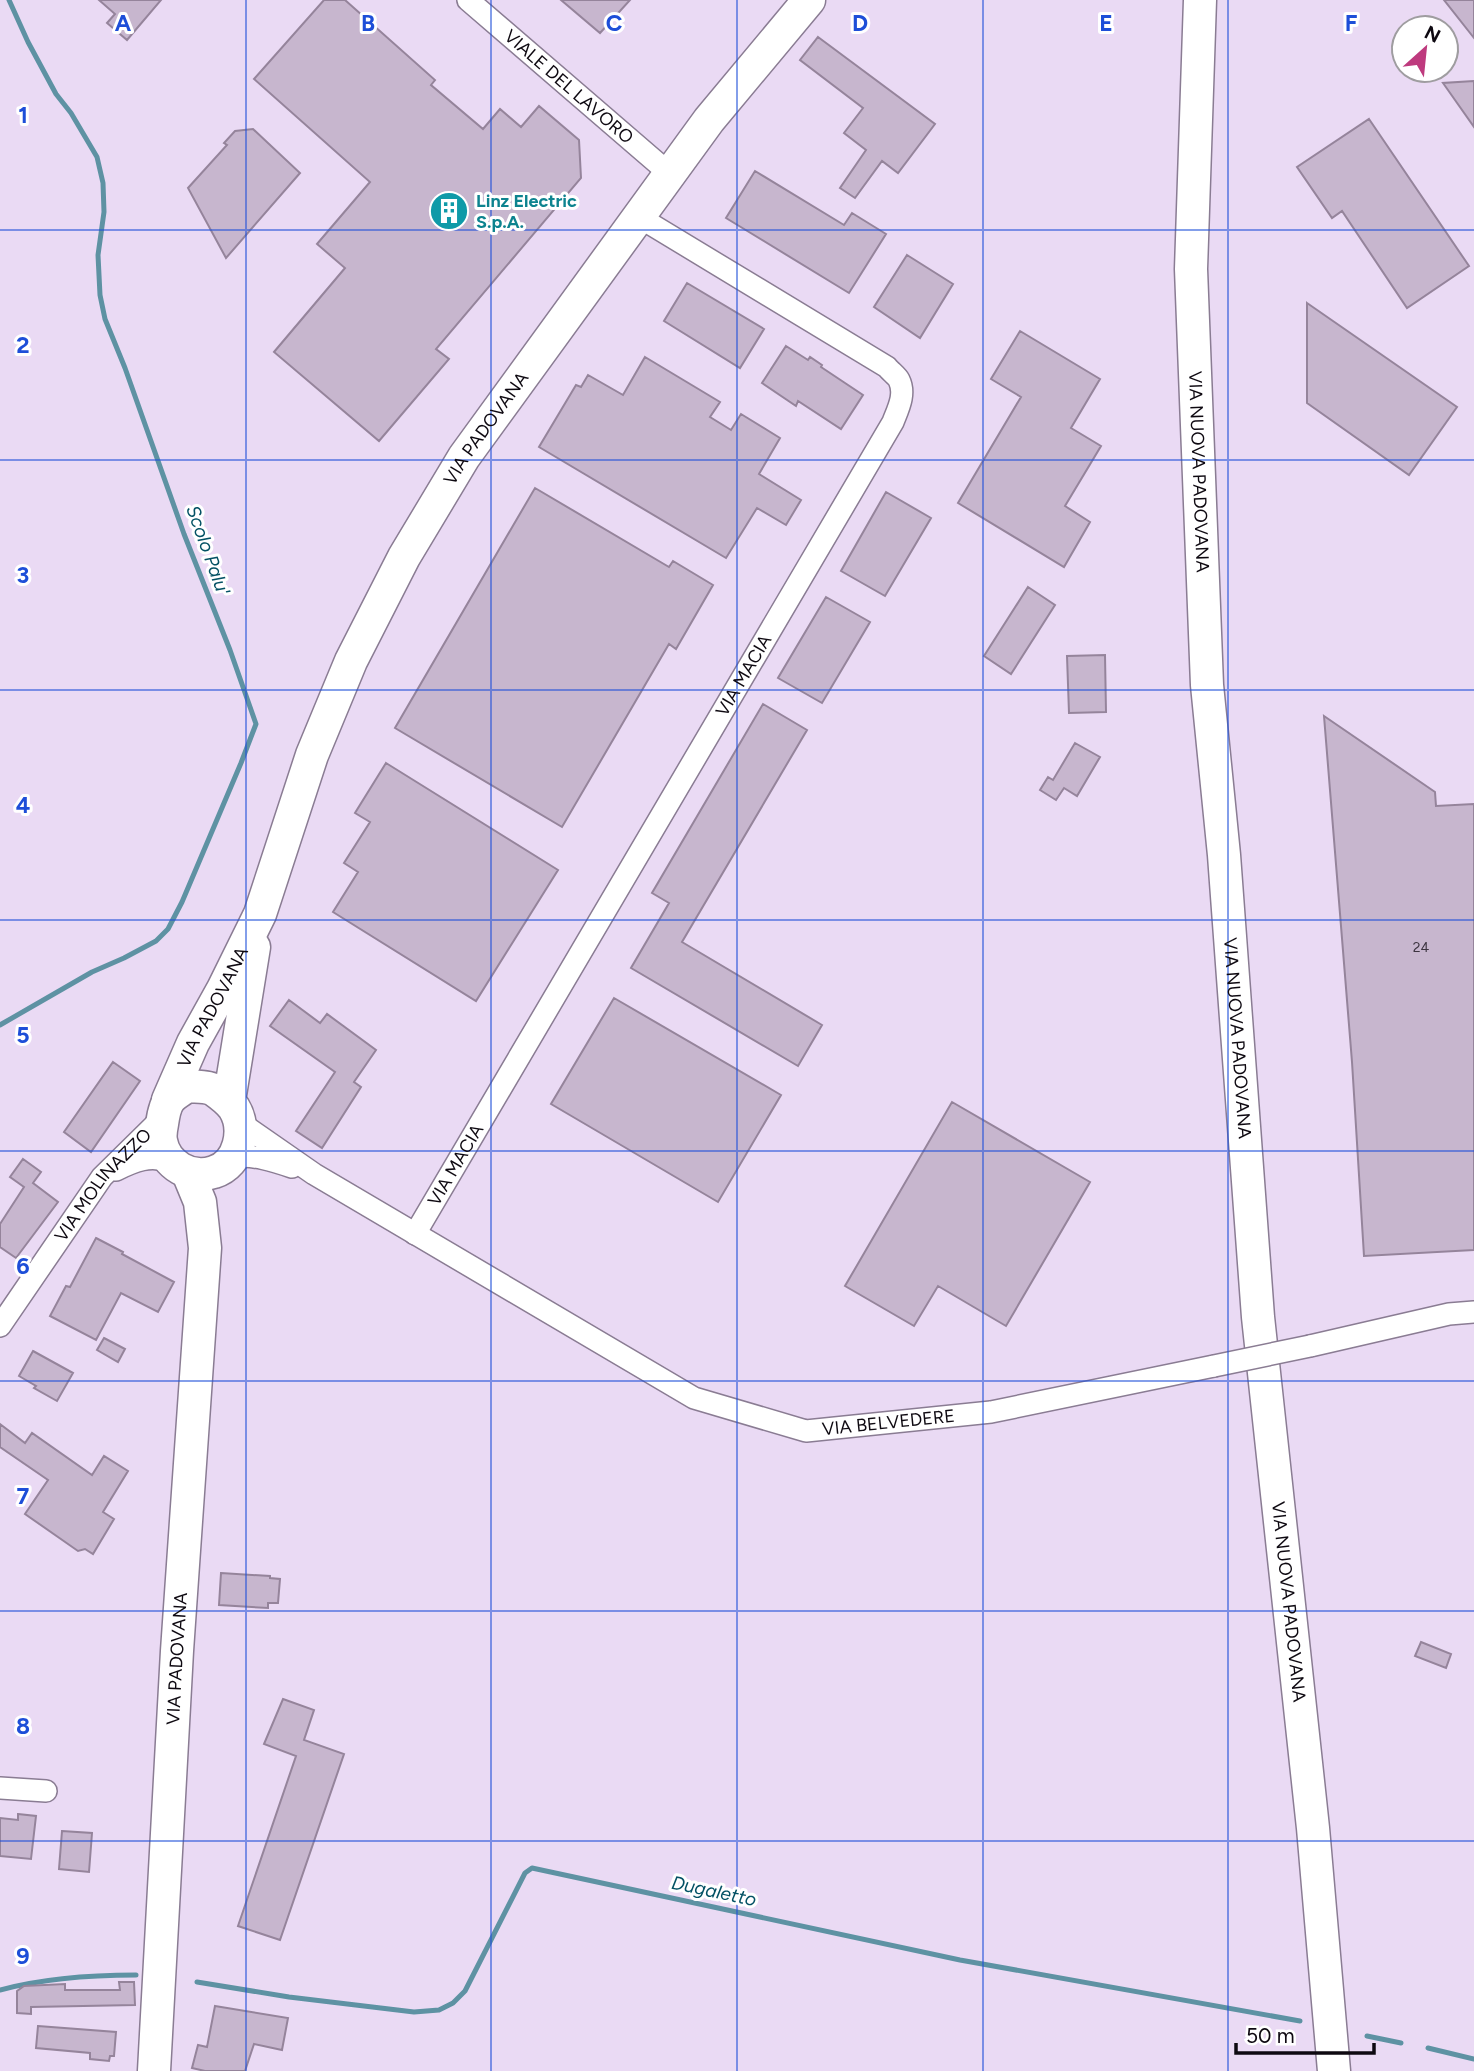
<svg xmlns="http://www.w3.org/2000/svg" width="1474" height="2071" font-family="Figtree,sans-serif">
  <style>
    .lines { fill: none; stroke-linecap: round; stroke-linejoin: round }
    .stream { stroke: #5e92a3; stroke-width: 5 }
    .building { fill: #c7b6ce; stroke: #95849b; stroke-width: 2 }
    .street-casing { stroke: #8a7c93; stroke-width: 24 }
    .secondary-casing { stroke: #8a7c93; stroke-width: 35 }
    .street { stroke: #fff; stroke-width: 21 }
    .secondary { stroke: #fff; stroke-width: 32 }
    .street-bridge-casing { stroke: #8a7c93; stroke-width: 24; stroke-linecap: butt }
    .street-bridge { stroke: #fff; stroke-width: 21 }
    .grid { fill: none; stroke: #1d4ed8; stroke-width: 2; stroke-opacity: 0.55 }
    .labels { text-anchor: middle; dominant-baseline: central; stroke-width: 6; stroke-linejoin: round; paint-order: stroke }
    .number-label { font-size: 14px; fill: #3c3440 }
    .street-label { font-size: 18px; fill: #0e0911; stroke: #fff }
    .culture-label { font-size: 18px; font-weight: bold; fill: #0d838f; stroke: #fff; text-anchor: start }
    .water-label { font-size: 19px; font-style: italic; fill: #035164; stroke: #fff }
    .grid-label { font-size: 23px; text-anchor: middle; font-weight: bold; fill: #1d4ed8; stroke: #fff; stroke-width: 6; stroke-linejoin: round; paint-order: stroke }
  </style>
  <rect width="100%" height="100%" fill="#eadaf4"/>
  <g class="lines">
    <path class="stream" d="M0 1025 92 972 124 958 156 941 168 929 182 902 241 763 256 724 230 650 184 534 125 368 105 319 100 295 98 255 104 212 103 183 97 157 71 113 56 94 28 42 9 0
      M197 1982 289 1997 414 2012 439 2010 453 2003 465 1991 525 1873 532 1868 960 1960 1300 2021
      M0 1990C45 1978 89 1975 136 1975
      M1367 2036 1401 2043
      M1428 2048 1474 2059"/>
  </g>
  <path class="building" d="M99 0H161L127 40 107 23 115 14Z
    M324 0H345L435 80 431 85 483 129 500 109 521 127 539 106 579 140 581 178 436 349 449 359 379 441 274 352 345 268 317 244 370 182 254 79Z
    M561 0H630L600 33Z
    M1444 0H1474V38Z
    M818 37 935 124 898 173 882 161 855 198 840 188 866 150 844 133 863 108 800 60Z
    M1474 81V127L1443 83Z
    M1369 119 1469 266 1407 308 1342 211 1332 218 1297 167Z
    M253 129 300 173 226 258 188 188 227 145 224 143 235 131Z
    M755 171 844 225 852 213 886 234 849 293 726 218Z
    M907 255 953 284 920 338 874 307Z
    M687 283 764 329 740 368 664 321Z
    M1307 303 1457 407 1409 475 1307 403Z
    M1020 331 1100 379 1071 428 1101 446 1065 506 1090 522 1064 567 958 503 1021 397 991 379Z
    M786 346 808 360 810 357 822 365 821 367 863 395 841 429 798 401 796 406 762 383Z
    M645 357 720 402 710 417 731 430 741 414 780 438 759 474 801 500 786 525 757 508 726 558 539 447 576 385 581 387 588 375 623 395Z
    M535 488 669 567 673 561 713 585 676 649 669 644 562 827 395 728Z
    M886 492 931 518 885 596 841 571Z
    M1028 587 1055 605 1011 674 984 656Z
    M826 597 870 622 822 703 778 678Z
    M1105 655 1106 712 1069 713 1067 656Z
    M763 704 807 730 682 942 822 1025 798 1066 631 968 669 903 652 893Z
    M1324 716 1435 792 1436 806 1474 804V1250L1364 1256 1352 1062Z
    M1075 743 1100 757 1077 796 1064 788 1056 800 1040 790 1048 777 1053 780Z
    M386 763 558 870 476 1001 333 912 358 872 344 863 370 822 355 813Z
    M614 998 781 1095 718 1202 551 1104Z
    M289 1000 320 1023 327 1014 376 1050 354 1082 361 1087 322 1148 296 1131 335 1072 270 1026Z
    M113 1062 140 1081 91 1152 64 1132Z
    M952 1102 1090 1182 1006 1326 938 1286 914 1326 845 1286Z
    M23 1159 41 1172 33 1183 58 1202 16 1258 0 1247V1224L24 1187 10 1177Z
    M96 1238 123 1252 122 1254 174 1282 158 1312 121 1293 96 1340 50 1316 66 1286 70 1287Z
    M104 1338 125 1349 118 1362 97 1350Z
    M33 1351 73 1373 57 1401 34 1388 36 1386 19 1376Z
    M0 1424 25 1443 32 1433 92 1475 104 1456 128 1471 103 1512 114 1519 93 1554 85 1549 78 1551 25 1514 48 1480 0 1447Z
    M221 1573 270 1576V1578L280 1579 278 1603H268V1608L219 1605Z
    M1421 1642 1451 1654 1446 1668 1415 1656Z
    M283 1699 314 1710 304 1740 344 1754 280 1940 238 1926 296 1756 264 1744Z
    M18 1814 36 1816 31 1859 0 1856V1818L18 1820Z
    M62 1831 92 1833 89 1872 59 1869Z
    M119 1982H134L135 2005 31 2007V2014L17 2013V1991L24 1986 65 1984V1990H120Z
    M215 2006 288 2018 282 2050 254 2044 245 2071H205L192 2068 198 2045 207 2047Z
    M38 2026 116 2032 114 2056H110L109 2061 90 2059V2053L36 2048Z"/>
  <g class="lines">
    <g class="street-casing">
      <g id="street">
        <path id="s1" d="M468 0 670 174"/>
        <path id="s2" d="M239 1122 314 1174 694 1398 806 1431 991 1412 1214 1366"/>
        <path d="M234 1157C253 1154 274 1161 292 1167"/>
        <path d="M116 1170C134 1161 151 1154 170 1162"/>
        <path id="s3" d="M415 1234 893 422C898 409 906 394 899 380 897 376 890 371 887 367L639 217"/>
        <path id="s4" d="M0 1326 102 1177 163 1117"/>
        <path d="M1310 1346 1449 1314 1474 1312"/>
        <path d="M0 1788 46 1791"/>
      </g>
    </g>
    <g class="secondary-casing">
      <g id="secondary">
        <path id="s5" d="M1200 0 1191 269 1207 685 1224 855 1258 1317 1313 1828 1334 2071"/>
        <path d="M187 1086C196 1087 207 1086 214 1090 221 1095 229 1101 234 1108 247 1129 240 1164 214 1172 191 1180 165 1165 161 1141 160 1136 161 1129 162 1124 163 1117 165 1105 170 1099 174 1094 182 1090 187 1086Z"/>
        <path id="s6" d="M168 1100 193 1043 223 989 260 914 312 755 351 661 404 557 464 457 709 120 809 0"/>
        <path d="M229 1101 254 947"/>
        <path id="s7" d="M154 2071 177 1651 205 1248 200 1202 188 1173"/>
      </g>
    </g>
    <use href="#street" class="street"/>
    <use href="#secondary" class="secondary"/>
    <g class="street-bridge-casing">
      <path id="street-bridge" d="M1214 1366 1310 1346"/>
    </g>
    <use href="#street-bridge" class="street-bridge"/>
  </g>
  <path class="grid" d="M246 0V2071M491 0V2071M737 0V2071M983 0V2071M1228 0V2071M0 230H1474M0 460H1474M0 690H1474M0 920H1474M0 1151H1474M0 1381H1474M0 1611H1474M0 1841H1474"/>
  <defs>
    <g id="building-disc" transform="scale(2.0125)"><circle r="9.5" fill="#0f9aa8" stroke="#fff"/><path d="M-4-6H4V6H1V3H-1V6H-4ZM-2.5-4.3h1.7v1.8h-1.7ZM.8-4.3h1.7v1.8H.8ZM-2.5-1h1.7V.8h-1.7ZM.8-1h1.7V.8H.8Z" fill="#fff"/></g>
  </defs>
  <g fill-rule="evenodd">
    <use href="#building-disc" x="449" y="211"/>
  </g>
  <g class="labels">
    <g class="number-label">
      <text x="1421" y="947">24</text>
    </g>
    <g class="street-label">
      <text stroke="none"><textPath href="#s1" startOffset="133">VIALE DEL LAVORO</textPath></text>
      <text stroke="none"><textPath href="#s6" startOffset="746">VIA PADOVANA</textPath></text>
      <text stroke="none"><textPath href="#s5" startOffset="472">VIA NUOVA PADOVANA</textPath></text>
      <text stroke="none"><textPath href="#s3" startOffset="648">VIA MACIA</textPath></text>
      <text stroke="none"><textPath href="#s6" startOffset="103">VIA PADOVANA</textPath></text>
      <text stroke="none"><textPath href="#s5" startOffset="1040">VIA NUOVA PADOVANA</textPath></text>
      <text stroke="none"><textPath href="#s3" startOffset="80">VIA MACIA</textPath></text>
      <text stroke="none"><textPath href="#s4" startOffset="175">VIA MOLINAZZO</textPath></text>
      <text stroke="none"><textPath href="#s2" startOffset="732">VIA BELVEDERE</textPath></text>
      <text stroke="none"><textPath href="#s5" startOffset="1606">VIA NUOVA PADOVANA</textPath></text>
      <text stroke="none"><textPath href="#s7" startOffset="413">VIA PADOVANA</textPath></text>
    </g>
    <g class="culture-label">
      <text x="476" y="201">Linz Electric<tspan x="476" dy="21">S.p.A.</tspan></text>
    </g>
    <g class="water-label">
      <text transform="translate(208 550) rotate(70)">Scolo Palu'</text>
      <text transform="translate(714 1891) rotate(12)">Dugaletto</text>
    </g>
  </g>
  <g class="grid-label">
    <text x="123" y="31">A</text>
    <text x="368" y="31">B</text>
    <text x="614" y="31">C</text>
    <text x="860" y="31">D</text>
    <text x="1106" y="31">E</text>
    <text x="1351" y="31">F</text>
    <text x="23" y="123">1</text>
    <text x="23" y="353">2</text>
    <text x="23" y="583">3</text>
    <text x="23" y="813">4</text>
    <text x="23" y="1043">5</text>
    <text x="23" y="1274">6</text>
    <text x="23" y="1504">7</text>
    <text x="23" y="1734">8</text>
    <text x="23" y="1964">9</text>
  </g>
  <g transform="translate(1425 49) rotate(27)"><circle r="33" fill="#ffffff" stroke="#9f9da0" stroke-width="2"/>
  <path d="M0-5L12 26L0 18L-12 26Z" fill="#be3a7e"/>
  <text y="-10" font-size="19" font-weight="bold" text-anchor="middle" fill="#0e0911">N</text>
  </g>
  <path d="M1236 2043v10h138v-10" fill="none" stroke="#0e0911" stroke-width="3.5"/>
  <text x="1246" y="2043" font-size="21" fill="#0e0911" stroke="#ffffff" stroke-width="5" paint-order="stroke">50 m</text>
</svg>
